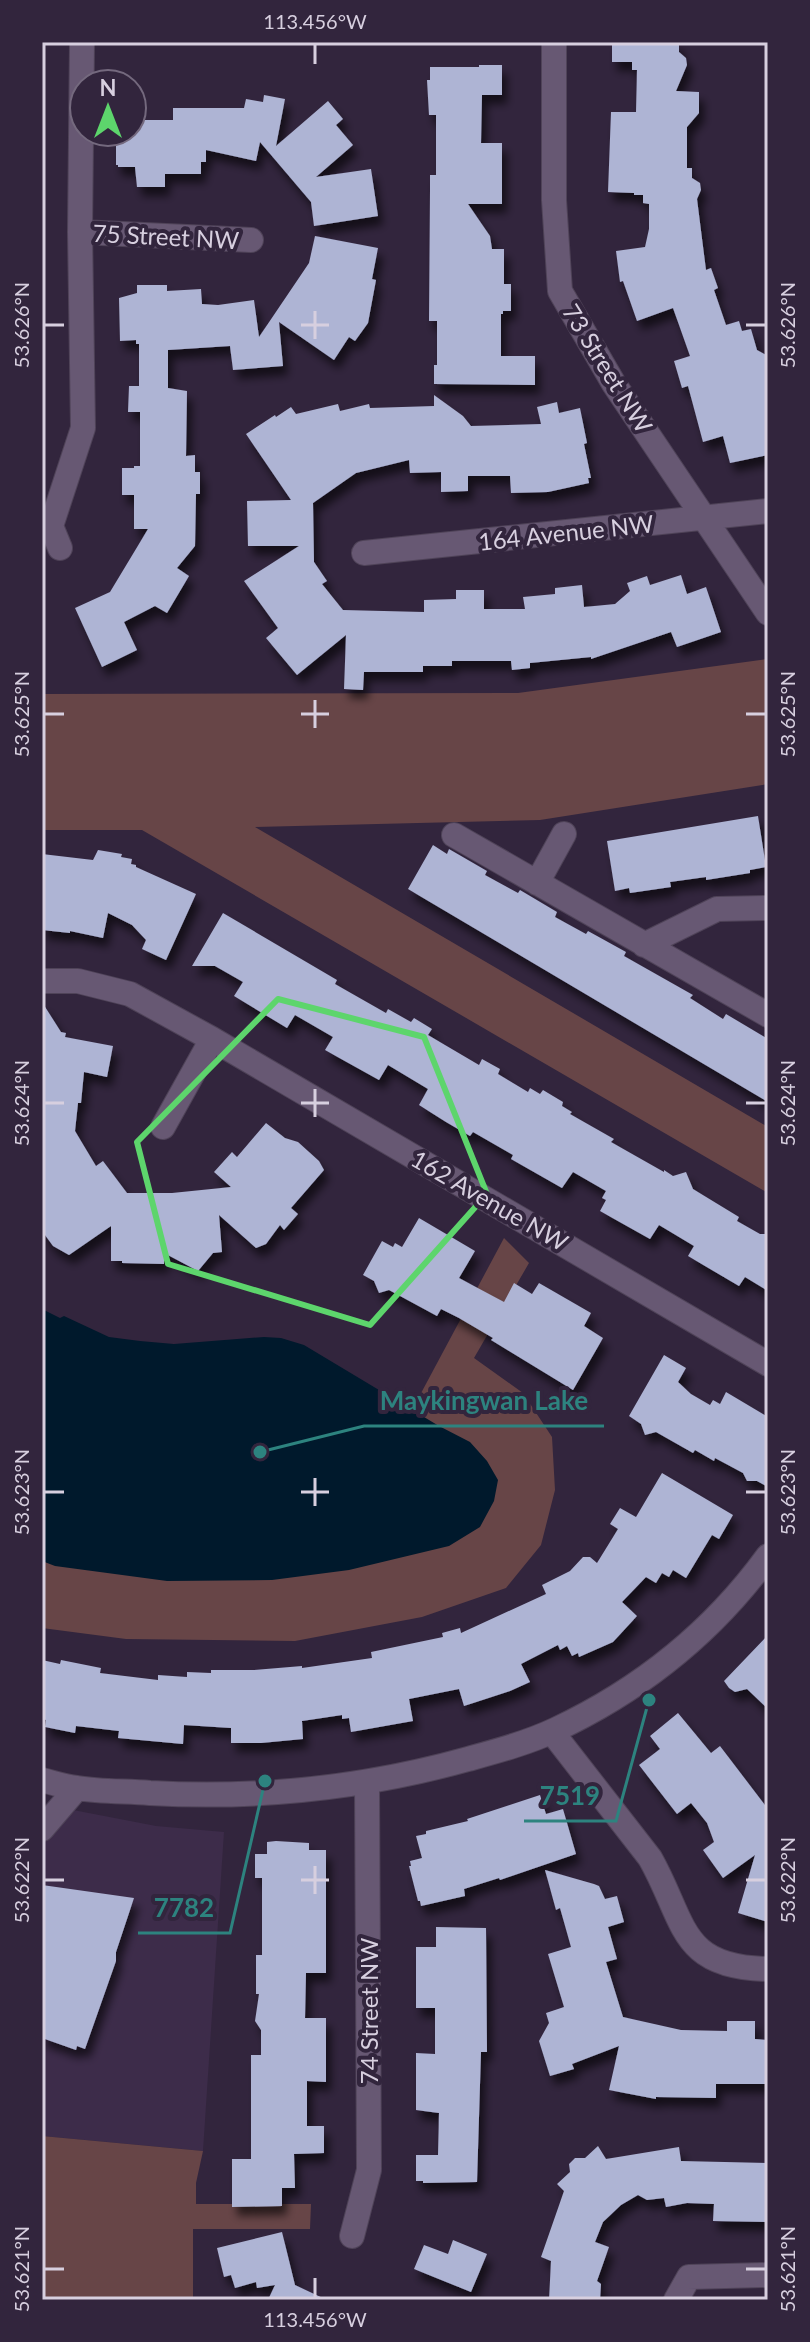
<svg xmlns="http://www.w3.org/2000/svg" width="810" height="2342" font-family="Lato,sans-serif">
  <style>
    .built { fill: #3d2c4a }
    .green { fill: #674547 }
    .water { fill: #00192c }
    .building { fill: #aeb4d4; filter: url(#shadow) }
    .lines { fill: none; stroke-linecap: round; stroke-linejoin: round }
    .minor-casing { stroke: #4f4358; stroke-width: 26 }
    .minor { stroke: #675873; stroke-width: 24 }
    .marked { fill: none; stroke: #5dd56c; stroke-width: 6; stroke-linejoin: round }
    .ticks { fill: none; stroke: #d7cfdf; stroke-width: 3 }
    .labels { text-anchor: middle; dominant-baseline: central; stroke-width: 8; stroke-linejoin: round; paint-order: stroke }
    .street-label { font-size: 24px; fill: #d7cfdf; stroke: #32253d }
    .leader { fill: none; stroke: #2d837f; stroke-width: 3 }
    .callout-dot { fill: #2d837f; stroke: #32253d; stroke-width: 3 }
    .callout-label { font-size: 26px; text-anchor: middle; font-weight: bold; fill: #2d837f; stroke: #32253d; stroke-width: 8; stroke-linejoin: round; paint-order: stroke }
    .neatline { fill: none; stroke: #d7cfdf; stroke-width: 3 }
    .ticks-label { font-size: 20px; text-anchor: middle; fill: #d7cfdf }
  </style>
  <defs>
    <filter id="shadow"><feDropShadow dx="5" dy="9" stdDeviation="4" flood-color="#0009"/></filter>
  </defs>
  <rect width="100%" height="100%" fill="#32253d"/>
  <path class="built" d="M42 1804 156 1826 224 1832 203 2151 42 2136Z"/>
  <path class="green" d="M767 659 768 784 540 820 255 827 768 1127V1193L142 830H42V694L518 693Z
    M504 1238 529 1263 474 1358 523 1393 552 1437 555 1490 541 1545 506 1588 422 1617 295 1641 126 1639 42 1628V1509L416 1511 412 1410Z
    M42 2136 203 2151 196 2183V2204H311L310 2229H193V2300H42Z"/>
  <path class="water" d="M42 1309 60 1318 64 1316 109 1337 140 1341 174 1344 264 1337 281 1338 304 1345 439 1426 470 1442 487 1461 498 1480 494 1501 480 1527 449 1546 349 1570 272 1580 167 1581 55 1566 42 1561Z"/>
  <path class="building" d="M612 42H679V52L686 58 687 65 676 91 699 92V113L687 127V168H692V178L700 183 701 190 697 199 706 270 711 268 718 288 714 290 726 325 739 321 742 331 751 329 757 350 768 356V455L730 463 723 436 703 442 688 386 682 388 674 361 690 356 673 308 637 321 623 281 620 282 616 251 645 247 649 229V204L643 203V195H634V193L608 192 611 112H636L637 70H632V62H612Z
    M479 65H502V95H482L481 143H502V204H468L490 236 492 249H504V284H511V311H503V314H501V356H535V385L434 384V365H437V321H429L430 192V175H436V115H429L427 80H430V67H479Z
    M264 95 285 99 276 146 328 101 343 119 336 125 353 145 316 177 371 169 378 216 314 226 311 202 260 142 256 161 206 150V162H201V174H165V187H137L135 167H118V165H116V132H132V120H173V108H244L246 99 263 102Z
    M315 236 378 248 372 279 376 280 368 323 355 341 349 337 334 360 279 322 283 366 233 370 230 346 168 350V388L187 391 186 456 195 455V472H200V494H196L195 546 177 568 189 576 167 613 155 606 124 622 137 650 102 667 75 608 110 592 148 529H134V495H122V468H134V466H140V412H128L129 386H139V344H136V340L120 341 119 298 137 293V285H167V291L201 289 202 304 218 305 254 300 259 337 309 263Z
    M434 395 463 416 471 426 541 424 537 407 557 402 559 413 580 408 587 443 584 444 591 478H588L589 483 548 492 511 493 510 476H468V491L441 492V472L410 473 409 460 356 473 313 503 314 562 327 581 322 584 343 610 424 612V600L456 599V590H484V609H525L523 597 555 594V588L582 585 584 607 615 604 630 591 627 583 647 576 650 585 681 575 687 594 706 587 721 632 677 647 671 632 591 659V657L530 663V668L512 670 511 661H452V666H423V672H364L363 690 344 689 346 635 297 675 266 638 278 628 244 581 299 546H248L247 501 291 500 246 434 275 415 276 417 291 407 296 414 338 404 340 411 369 404 370 408 434 406Z
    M758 816 766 867 750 870V873L706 880V877L670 882 671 887 630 893 629 888 615 891 607 841Z
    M433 845 447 854 449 849 487 871 485 875 518 893 520 890 557 912 555 917 586 934 588 931 626 952 624 956 693 995 690 998 723 1019 726 1014 768 1039V1102L408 889Z
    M98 850 122 854 121 857 132 859 131 864 136 865V867L196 894 166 960 142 949 146 940 132 925 108 913 103 938 70 931V933L42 930V854L93 860Z
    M223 913 337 980 335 984 386 1013 388 1009 411 1022 414 1018 432 1029 428 1035 479 1065 482 1059 500 1069 498 1074 528 1092 530 1088 540 1094 543 1090 563 1102 562 1106 572 1112 570 1114 614 1139 611 1142 664 1172V1170L673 1176 686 1172 693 1189 739 1217 737 1221 760 1234H768V1291L745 1277 739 1286 688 1256 694 1246 659 1225 650 1239 600 1211 606 1200 602 1198 606 1191 573 1172 562 1188 511 1159 513 1155 473 1132 470 1136 446 1122 419 1105 428 1089 388 1065 379 1080 325 1050 333 1037 295 1015 287 1028 234 996 243 982 215 966H192Z
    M42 1002 61 1032 66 1033 65 1037 113 1046 107 1077 84 1072 81 1103H78L75 1131 96 1166 103 1161 127 1193H172L231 1187 214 1172 232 1152 237 1157 266 1123 285 1138 298 1142 319 1161 324 1170 291 1208 298 1214 284 1230 280 1225 266 1244 256 1248 219 1215 222 1252 213 1253 198 1271 164 1253V1264L122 1263V1261H111V1226L69 1255 53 1246 42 1231Z
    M419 1218 475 1251 459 1278 504 1302 514 1283 532 1294 539 1283 591 1313 584 1326 603 1338 573 1390 491 1340 493 1338 459 1318 441 1309 437 1316 389 1290 379 1293 374 1281 363 1275 382 1241 393 1247 395 1243 402 1247Z
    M664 1355 686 1368 678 1382 691 1394 710 1405 713 1400 720 1404 726 1392 768 1417V1487L757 1481H747L743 1473 715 1458 714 1461 695 1450 693 1453 656 1432 645 1435 641 1424 629 1416Z
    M662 1473 733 1515 719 1539 712 1535 686 1578 673 1570 669 1577 662 1573 656 1583 646 1577 622 1602 637 1616 613 1642 579 1657 578 1653 572 1656 567 1646 560 1650 558 1645 521 1664 530 1682 510 1691 464 1706 459 1689 409 1699 413 1721 351 1732 349 1718 342 1719V1715L302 1721 303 1739 261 1743H231V1728L184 1725 183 1744 118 1738 119 1731 76 1726 75 1733 45 1727 46 1720 42 1719V1660L60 1664 61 1660 101 1668 100 1673 158 1680V1675L187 1677V1672L211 1673V1670H254L302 1666V1668L372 1658 371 1652 443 1637 442 1633 460 1628 461 1633 546 1594 542 1585 570 1571 583 1557H590L597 1563 618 1529 610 1524 620 1508 636 1517Z
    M768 1635V1709L747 1689 735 1692 729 1688 724 1681Z
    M678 1713 711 1753 720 1746 768 1809V1922L738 1913 755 1855 723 1878 703 1850 714 1842 707 1823 691 1803 677 1814 639 1765 660 1749 650 1736Z
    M540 1795 546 1814 563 1809 576 1854 500 1880 499 1878 464 1889 465 1896 421 1906 420 1901H418L409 1866H411L410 1861 422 1858 416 1836 426 1834V1831L468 1821 467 1819Z
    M276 1841 309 1843V1850H326V1973H306L305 2018H326V2082L307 2081V2126H324V2153L294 2154 295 2188H282V2206L232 2207V2159H251V2055H261V2030L255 2021 259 1994H256V1955H262V1878H255V1854H267V1842Z
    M545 1870 594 1884 599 1886 605 1899 617 1896 624 1922 608 1927 617 1959 606 1962 623 2017 681 2030 727 2031V2021H755V2039L768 2040V2084H716V2098L656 2097V2099L609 2090 619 2046 572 2064 574 2069 550 2076 539 2041 549 2023 546 2013 564 2007 548 1954 571 1947 560 1908 556 1910Z
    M42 1885 134 1898 116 1952V1961L85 2049 77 2046 76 2050 42 2038Z
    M436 1927 486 1928 487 2052H481L477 2182 423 2183V2181H416V2155H438L439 2113 416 2110V2053L435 2054V2008H416V1947H436Z
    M598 2146 606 2159 679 2147 681 2161 768 2163V2222L713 2221 714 2204 687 2203 666 2207 664 2198 647 2200 638 2195 621 2205 603 2222 595 2242 609 2247 597 2281 601 2284 600 2300H549L551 2261 541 2257 564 2191 557 2184 570 2172 569 2164 575 2158H585Z
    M282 2232 295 2285 327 2300H268L275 2285 257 2288 256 2282 235 2288 231 2275 224 2277 217 2248Z
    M453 2240 487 2254 471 2292 414 2269 424 2245 448 2254Z"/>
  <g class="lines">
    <g class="minor-casing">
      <path id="minor" d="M554 42V200L560 291 614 384 768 613
        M80 232 251 240
        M60 548 51 526 83 428 80 232 82 42
        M364 553 768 511
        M454 835 768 1015
        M537 883 564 834
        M644 945 717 909 768 908
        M42 981H78L130 994 212 1039 768 1364
        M163 1127 212 1039
        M552 1732 650 1858C686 1921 678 1968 768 1969
        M42 1780C54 1783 66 1787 77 1788 101 1792 126 1791 150 1793 258 1799 364 1788 468 1759 497 1751 527 1743 555 1730 640 1690 712 1633 768 1556
        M42 1829 77 1788
        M352 2236 369 2170 367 1783
        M676 2300 689 2277 768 2275"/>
    </g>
    <use href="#minor" class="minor"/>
  </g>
  <path class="marked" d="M278 999 424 1037 487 1194 370 1325 168 1264 137 1142Z"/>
  <path class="ticks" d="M315 44V64M315 311V339M44 325H64M301 325H329M746 325H766M315 700V728M44 714H64M301 714H329M746 714H766M315 1089V1117M44 1103H64M301 1103H329M746 1103H766M315 1478V1506M44 1492H64M301 1492H329M746 1492H766M315 1866V1894M44 1880H64M301 1880H329M746 1880H766M44 2269H64M746 2269H766M315 2278V2298"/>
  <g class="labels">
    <g class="street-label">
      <text transform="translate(166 236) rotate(3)">75 Street NW</text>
      <text transform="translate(608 368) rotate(58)">73 Street NW</text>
      <text transform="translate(566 532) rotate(-6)">164 Avenue NW</text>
      <text transform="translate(490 1200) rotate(30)">162 Avenue NW</text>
      <text transform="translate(368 2011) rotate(-90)">74 Street NW</text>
    </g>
  </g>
  <path class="leader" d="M260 1452L364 1426H604M649 1700L616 1821H524M265 1781L230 1933H138"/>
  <g class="callout-dot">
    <circle cx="260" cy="1452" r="8"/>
    <circle cx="649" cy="1700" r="8"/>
    <circle cx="265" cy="1781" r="8"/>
  </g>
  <g class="callout-label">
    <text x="484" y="1410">Maykingwan Lake</text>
    <text x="570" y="1805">7519</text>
    <text x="184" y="1917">7782</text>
  </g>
  <rect width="810" height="2342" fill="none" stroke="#32253d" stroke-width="88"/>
  <g transform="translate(108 108)"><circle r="38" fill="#32253d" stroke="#74697e" stroke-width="2"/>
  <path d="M0-6L14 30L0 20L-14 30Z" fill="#5dd56c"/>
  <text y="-12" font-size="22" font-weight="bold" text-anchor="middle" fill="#d7cfdf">N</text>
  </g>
  <rect x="44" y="44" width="722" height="2254" class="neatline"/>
  <g class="ticks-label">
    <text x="315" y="29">113.456°W</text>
    <text transform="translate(22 325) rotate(-90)" y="7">53.626°N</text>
    <text transform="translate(788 325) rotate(-90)" y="7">53.626°N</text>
    <text transform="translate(22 714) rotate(-90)" y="7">53.625°N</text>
    <text transform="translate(788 714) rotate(-90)" y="7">53.625°N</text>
    <text transform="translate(22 1103) rotate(-90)" y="7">53.624°N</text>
    <text transform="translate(788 1103) rotate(-90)" y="7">53.624°N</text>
    <text transform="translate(22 1492) rotate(-90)" y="7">53.623°N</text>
    <text transform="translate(788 1492) rotate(-90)" y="7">53.623°N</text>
    <text transform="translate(22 1880) rotate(-90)" y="7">53.622°N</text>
    <text transform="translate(788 1880) rotate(-90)" y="7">53.622°N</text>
    <text transform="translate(22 2269) rotate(-90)" y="7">53.621°N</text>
    <text transform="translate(788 2269) rotate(-90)" y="7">53.621°N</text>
    <text x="315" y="2327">113.456°W</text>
  </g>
</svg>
